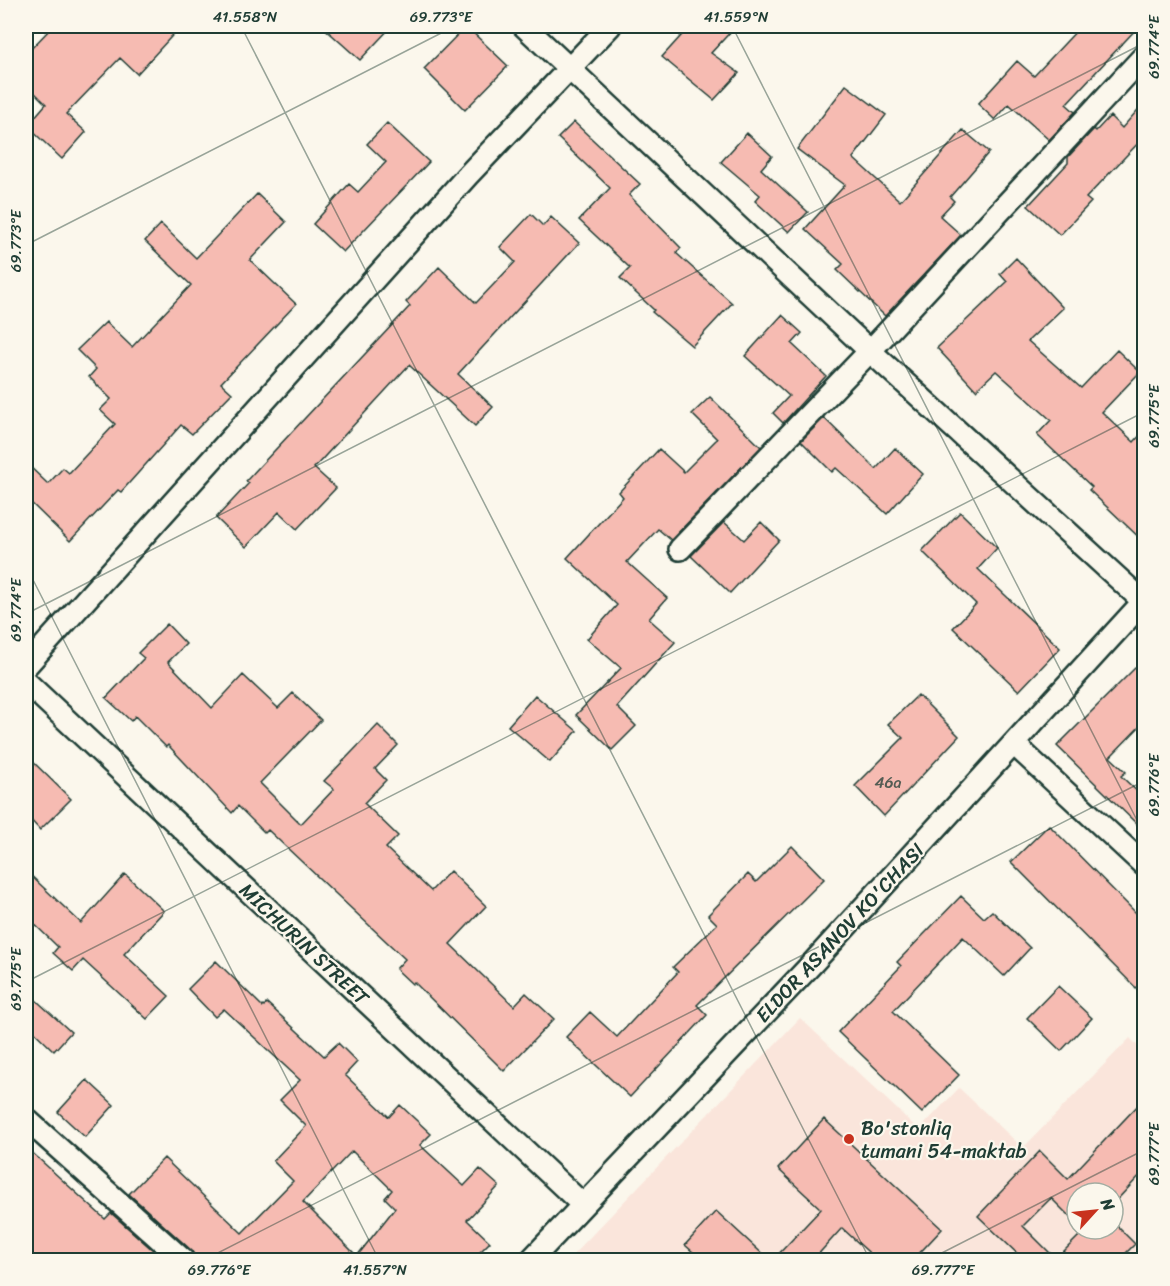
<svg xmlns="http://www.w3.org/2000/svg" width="1170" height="1286" font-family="Sriracha,sans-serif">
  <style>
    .built { fill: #fae5db; fill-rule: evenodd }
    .building { fill: #f6bbb2; stroke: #1f3d34; stroke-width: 1.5; fill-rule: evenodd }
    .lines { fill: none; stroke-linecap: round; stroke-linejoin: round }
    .street-casing { stroke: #1f3d34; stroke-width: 26 }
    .street { stroke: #fbf7ec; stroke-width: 21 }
    .ticks { fill: none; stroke: #1f3d34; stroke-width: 1.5; stroke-opacity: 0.45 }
    .poi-dot { fill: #c8321e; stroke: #fbf7ec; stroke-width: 2 }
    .labels { text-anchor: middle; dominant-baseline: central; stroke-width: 4.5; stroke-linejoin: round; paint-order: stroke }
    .number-label { font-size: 16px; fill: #555c54 }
    .street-label { font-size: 20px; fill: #1f3d34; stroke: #fbf7ec }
    .poi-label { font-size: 20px; fill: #1f3d34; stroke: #fbf7ec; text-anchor: start }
    .neatline { fill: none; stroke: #1f3d34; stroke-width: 2 }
    .ticks-label { font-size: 15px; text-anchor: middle; fill: #1f3d34 }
  </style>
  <rect width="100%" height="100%" fill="#fbf7ec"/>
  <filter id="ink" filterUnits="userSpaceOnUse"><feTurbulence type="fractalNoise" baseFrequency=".0167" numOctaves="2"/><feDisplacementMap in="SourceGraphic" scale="12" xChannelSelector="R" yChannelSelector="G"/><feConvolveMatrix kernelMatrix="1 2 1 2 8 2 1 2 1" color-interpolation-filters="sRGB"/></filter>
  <g filter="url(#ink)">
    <path class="built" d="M800 1018 919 1130 959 1088 1023 1148 1130 1038 1144 1052V1260H568ZM1077 1193H1113V1229H1077Z"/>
    <path class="building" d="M53 26H181L137 74 120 58 66 114 86 132 62 159 27 126 46 104 26 84V54Z
      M322 26H392L360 60Z
      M466 26 508 66 465 110 424 69Z
      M690 26H736L711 53 739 73 714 100 662 57Z
      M1081 26H1139L1066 104 1075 112 1049 140 1009 104 995 120 978 104 1017 61 1034 76Z
      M846 85 886 115 853 158 900 201 963 130 989 152 950 197 954 201 940 216 961 235 885 316 837 270 843 264 805 229 845 185 797 149Z
      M1144 103V137L1086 198 1091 202 1060 235 1028 206 1068 163V157L1094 129 1096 131 1110 116 1122 128Z
      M574 122 640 184 629 195 681 248 676 253 732 303 692 346 652 312 654 310 620 278 630 268 579 220 610 188 558 138Z
      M387 123 429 162 343 252 313 224 349 184 358 192 386 162 367 144Z
      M747 133 772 156 761 169 808 212 789 232 755 201 760 195 721 162Z
      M257 194 286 222 250 260 296 304 221 383 232 393 192 434 181 425 121 492 118 490 70 541 26 498V463L48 484 63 468 69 473 115 424 100 410 111 399 89 377 96 369 77 350 106 322 132 347 191 285 145 241 161 224 196 258Z
      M531 214 543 226 551 217 579 243 458 374 493 407 475 426 409 365 314 468 336 488 297 529 279 512 246 547 216 518 249 483 246 481 410 306 406 302 439 267 476 303 515 262 500 247Z
      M1016 258 1063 308 1028 341 1081 388 1117 350 1140 372 1102 412 1134 442 1144 431V542L1089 490 1092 487 1037 435 1051 420 996 371 976 390 937 348 1007 282 1000 274Z
      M782 315 802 333 792 344 826 376 783 423 773 413 789 396 745 356Z
      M710 397 761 447 671 540 658 529 627 562 667 598 649 619 675 642 617 707 636 726 612 750 576 715 621 668 587 639 617 605 567 558 623 497 619 492 659 449 684 472 717 439 692 414Z
      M824 418 876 469 895 448 923 474 887 514 836 468 832 472 801 441Z
      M960 512 997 548 978 569 1060 648 1019 691 953 628 976 604 922 551Z
      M724 522 744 540 761 522 779 540 730 593 691 556Z
      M167 624 186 644 168 662 212 708 243 675 278 708 293 693 321 720 260 783 301 824 334 789 324 781 378 725 398 745 375 769 386 780 364 803 398 836 386 848 431 891 450 871 486 906 450 944 514 1006 526 993 554 1019 504 1071 414 982 412 984 396 969 405 959 268 830 265 833 238 806 232 813 168 745 166 747 135 716 131 721 106 698 144 658 138 653Z
      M1144 659V722L1110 757 1126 772 1121 776 1144 798V831L1057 746Z
      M535 695 577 731 550 762 508 726Z
      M918 695 959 736 884 816 855 786 903 738 888 724Z
      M26 755 71 799 40 830 26 815Z
      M1049 825 1144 921V996L1011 862Z
      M792 846 824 879 697 1005 707 1015 630 1097 566 1037 590 1012 617 1037 678 972 673 967 717 924 708 915 748 874 756 882Z
      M26 871 81 923 125 874 164 911 124 954 169 996 147 1019 83 960 73 971 53 953 58 947 26 916Z
      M961 896 984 918 992 911 1030 948 1004 976 963 937 893 1011 959 1075 922 1113 838 1032 901 966 897 962Z
      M216 961 263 1007 267 1003 324 1056 338 1043 357 1062 345 1075 389 1117 400 1105 431 1134 420 1145 464 1186 480 1169 499 1186 467 1220 490 1242 472 1260H195L192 1251 129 1194 164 1158 242 1233 293 1181 273 1161 306 1126 280 1100 300 1080 224 1009 215 1017 188 989ZM352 1151 392 1190 385 1198 395 1208 357 1256 303 1202Z
      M1058 986 1092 1018 1061 1051 1027 1018Z
      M26 991 71 1032 54 1051 26 1024Z
      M87 1080 114 1105 85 1137 58 1112Z
      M1144 1099V1171L1113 1204V1193H1077V1224L1051 1198 1023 1226 1056 1259 1084 1231 1082 1229H1113V1222L1135 1244 1119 1260H1024L978 1216 1040 1151 1068 1179Z
      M824 1119 942 1229 913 1260H877L842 1228 813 1260H773L821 1209 778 1169Z
      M26 1147 105 1219 111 1213 164 1260H26Z
      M716 1211 769 1260H702L685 1245Z"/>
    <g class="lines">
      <g class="street-casing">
        <path id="street" d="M524 26 870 351 1144 602
          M680 549 870 351 1144 56
          M26 666 468 175 610 26
          M26 682 583 1205
          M1014 744 1144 865
          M26 1119 183 1260
          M531 1260 810 966 1144 601"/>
      </g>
      <use href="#street" class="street"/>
    </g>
  </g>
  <path class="ticks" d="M241 26 870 1260M732 26 1144 834M26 245 455 26M26 566 379 1260M26 614 1144 43M26 982 1144 412M204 1260 1144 781M928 1260 1144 1150"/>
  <circle class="poi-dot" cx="849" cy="1139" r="6"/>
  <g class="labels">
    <g class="number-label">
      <text x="888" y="782">46a</text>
    </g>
    <g class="street-label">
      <text transform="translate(840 933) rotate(-47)">ELDOR ASANOV KO'CHASI</text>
      <text transform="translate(304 944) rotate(43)">MICHURIN STREET</text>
    </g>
    <g class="poi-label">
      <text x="861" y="1128">Bo'stonliq<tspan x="861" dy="23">tumani 54-maktab</tspan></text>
    </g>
  </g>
  <rect width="1170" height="1286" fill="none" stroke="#fbf7ec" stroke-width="66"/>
  <g transform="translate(1095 1211) rotate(63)"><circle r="28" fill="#fbf7ec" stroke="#a3ada2" stroke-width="1.5"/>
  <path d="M0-4.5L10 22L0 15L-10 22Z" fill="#c8321e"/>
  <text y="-9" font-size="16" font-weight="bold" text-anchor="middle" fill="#1f3d34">N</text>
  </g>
  <rect x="33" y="33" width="1104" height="1220" class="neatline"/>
  <g class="ticks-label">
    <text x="245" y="22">41.558°N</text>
    <text x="441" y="22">69.773°E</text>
    <text x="736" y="22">41.559°N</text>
    <text transform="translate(1154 47) rotate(-90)" y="5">69.774°E</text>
    <text transform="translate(16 241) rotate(-90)" y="5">69.773°E</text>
    <text transform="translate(1154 416) rotate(-90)" y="5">69.775°E</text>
    <text transform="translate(16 610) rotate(-90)" y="5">69.774°E</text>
    <text transform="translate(1154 785) rotate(-90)" y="5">69.776°E</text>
    <text transform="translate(16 979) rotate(-90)" y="5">69.775°E</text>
    <text transform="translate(1154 1154) rotate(-90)" y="5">69.777°E</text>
    <text x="219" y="1275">69.776°E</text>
    <text x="375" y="1275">41.557°N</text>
    <text x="943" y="1275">69.777°E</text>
  </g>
</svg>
